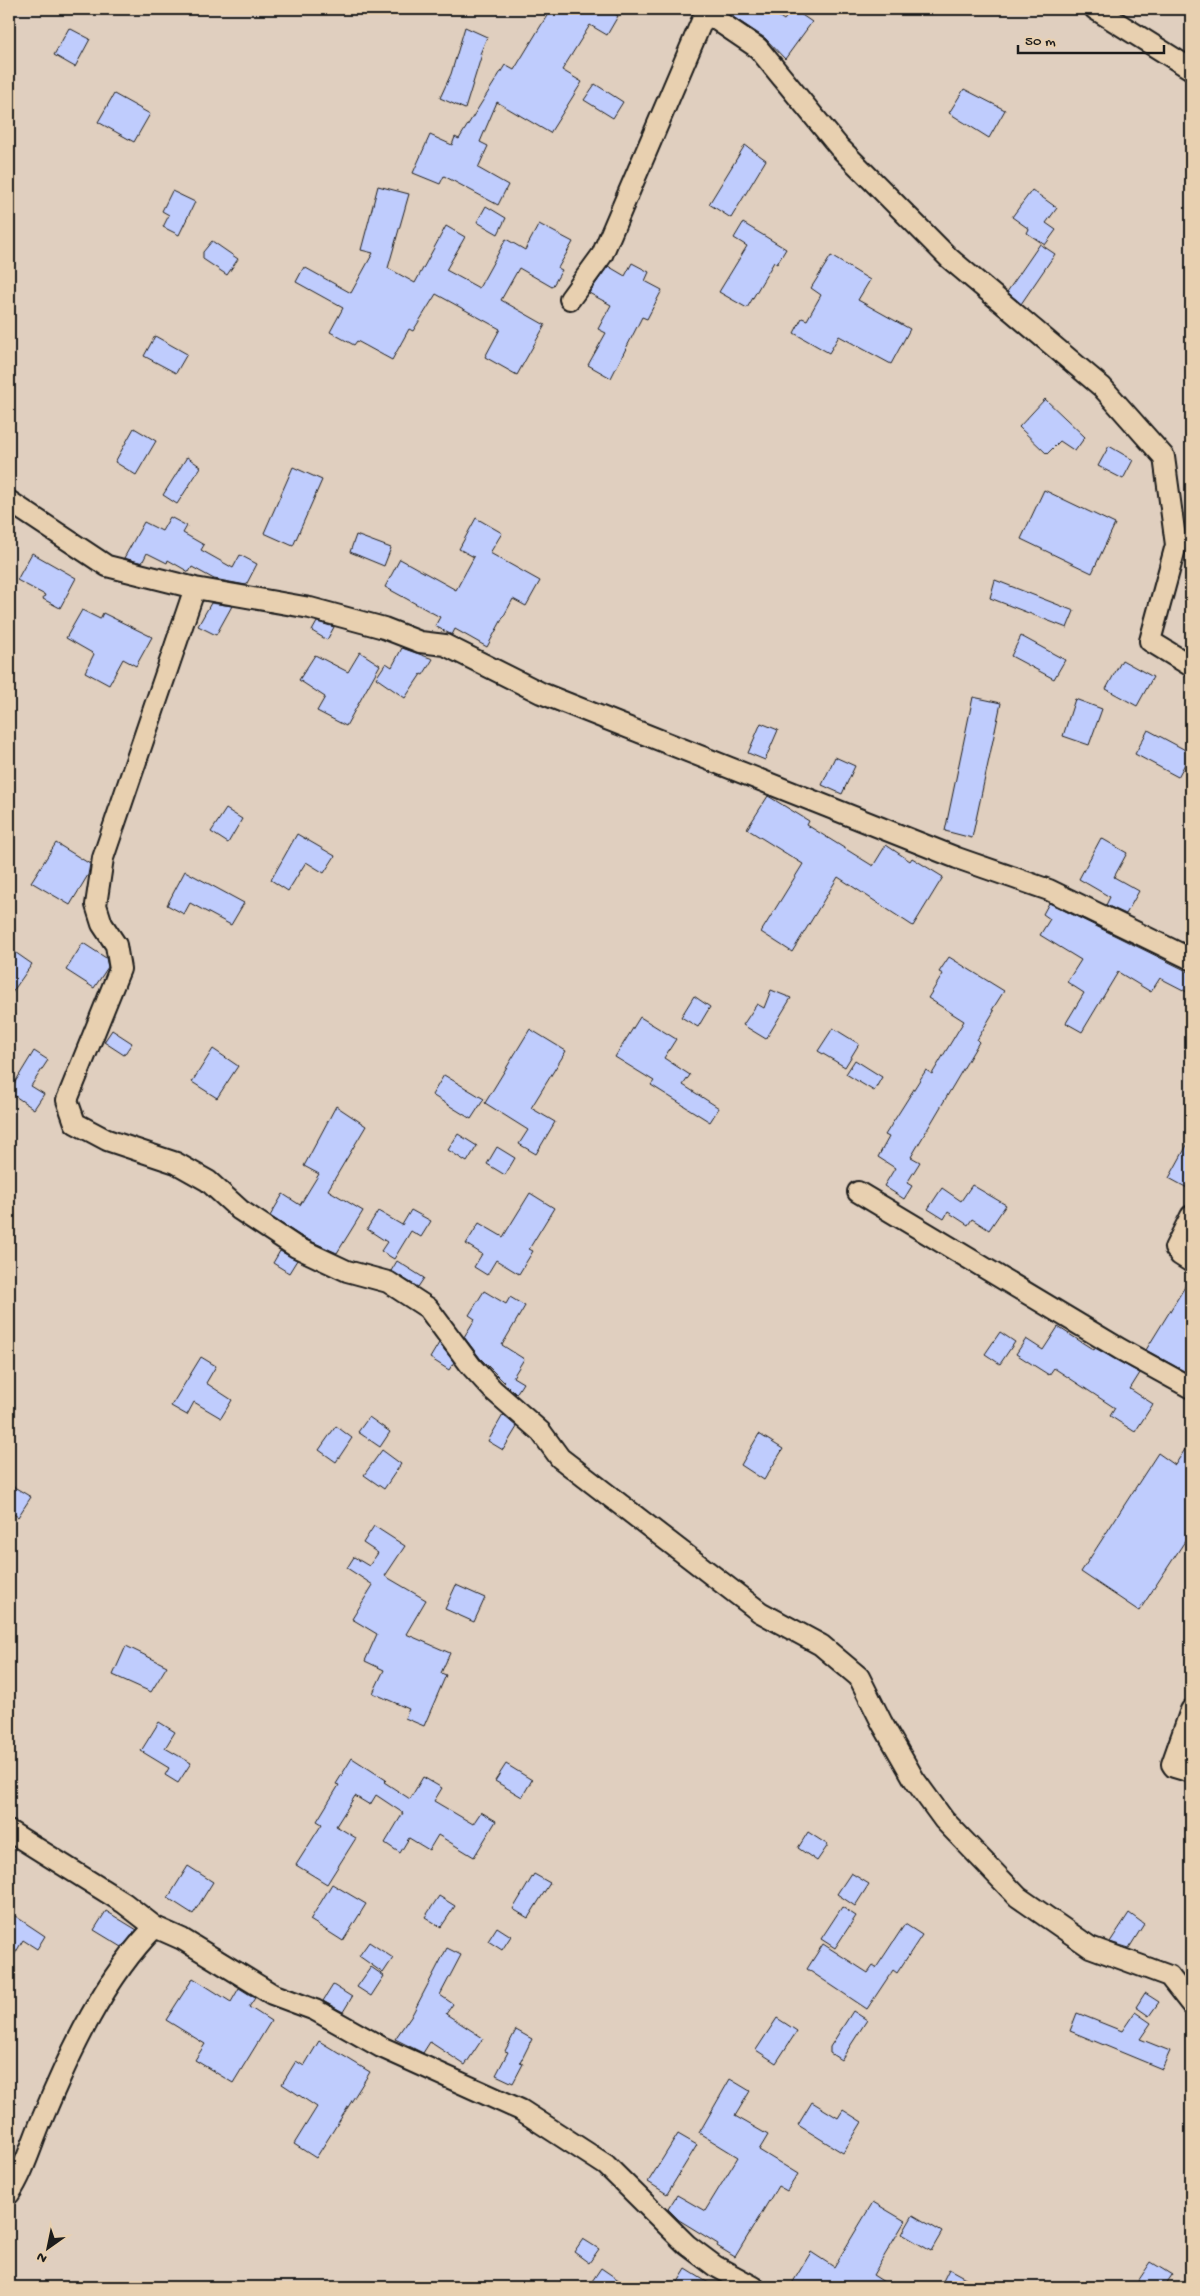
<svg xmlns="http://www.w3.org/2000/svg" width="1200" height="2296" font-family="'Gochi Hand',sans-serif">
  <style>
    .building { fill: #bfccfd; stroke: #1c1c1c }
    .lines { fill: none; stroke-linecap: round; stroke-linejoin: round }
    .street-casing { stroke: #1c1c1c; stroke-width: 24 }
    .street { stroke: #e8d0b0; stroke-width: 20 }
  </style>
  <rect width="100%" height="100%" fill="#e0cfbf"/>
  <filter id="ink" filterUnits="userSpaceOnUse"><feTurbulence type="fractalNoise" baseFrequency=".02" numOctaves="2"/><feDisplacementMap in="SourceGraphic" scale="10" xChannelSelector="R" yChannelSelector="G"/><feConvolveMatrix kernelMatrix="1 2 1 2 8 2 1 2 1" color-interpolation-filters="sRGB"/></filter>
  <g filter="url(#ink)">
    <path class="building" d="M551 9H607L618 16 607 35 590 25 562 70 582 82 550 133 497 102 480 142 488 146 478 168 508 185 498 205 444 176 440 184 413 173 430 135 452 145 455 137 459 139 505 65 514 70Z
      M721 9H768L784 20 793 9 812 22 785 59 765 38Z
      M465 27 487 37 480 54H482L465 109 440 98 451 74Z
      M69 28 90 39 75 67 54 55Z
      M595 84 623 102 613 118 584 100Z
      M964 89 1005 110 989 138 949 113Z
      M114 94 150 114 134 142 98 122Z
      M745 145 766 160 731 218 709 204Z
      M378 186 409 194 388 268 415 283 446 226 465 237 446 270 479 288 506 239 525 250 539 224 573 242 558 268 562 270 552 287 519 268 501 300 545 325 517 375 485 357 500 329 436 294 413 331 409 329 392 360 357 341 354 345 330 332 343 308 296 282 304 267 351 293 373 253 361 250Z
      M1032 190 1057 208 1046 223 1056 230 1045 245 1027 233 1029 229 1012 217Z
      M172 191 195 202 179 235 163 227 169 215 162 211Z
      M486 206 506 218 498 234 477 222Z
      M743 223 786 249 777 264 774 262 747 308 719 292 747 246 734 238Z
      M212 241 238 259 227 275 203 259V252Z
      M1040 244 1055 254 1021 304 1007 292Z
      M831 256 870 280 858 300 910 329 891 364 839 336 829 353 794 333 802 318 807 320 821 295 811 288Z
      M632 263 649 272 645 281 662 290 647 319 642 317 611 378 588 365 606 333 598 329 611 305 589 293 608 266 625 276Z
      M155 336 187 354 176 373 144 356Z
      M1045 399 1085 437 1075 451 1060 441 1047 454 1019 427Z
      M134 428 156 441 136 475 115 462Z
      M1109 446 1133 460 1123 479 1098 466Z
      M187 457 201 467 177 504 163 495Z
      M293 467 322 480 293 546 264 533Z
      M1044 490 1115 524 1092 573 1021 539Z
      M170 517 187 526 183 533 204 545 201 550 233 568 240 555 257 564 246 585 214 579 192 567 189 572 168 560 167 563 147 553 142 563 124 558 144 522 162 531Z
      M476 518 502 533 490 553 540 581 526 606 513 599 487 647 455 629 452 635 435 626 440 617 385 587 400 559 456 590 474 557 459 549Z
      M356 535 391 548 384 566 350 552Z
      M32 553 76 578 60 608 43 599 45 595 17 580Z
      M995 580 1074 611 1067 628 990 598Z
      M211 603 232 606 216 635 198 626Z
      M82 610 100 619 103 613 152 637 136 666 123 659 109 685 85 672 94 654 66 638Z
      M317 622 334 627 327 640 312 631Z
      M1021 636 1065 660 1054 679 1011 656Z
      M402 648 433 659 423 675 421 674 405 698 376 678 386 663 392 667Z
      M360 652 380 665 346 726 317 711 325 697 299 680 315 655 348 672Z
      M1122 660 1153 677 1137 706 1106 689Z
      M973 697 1001 703 972 838 945 831Z
      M1075 699 1102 709 1089 745 1063 736Z
      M761 723 778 730 765 760 748 753Z
      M1148 730 1191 753 1178 777 1135 754Z
      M835 757 855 766 842 794 822 785Z
      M768 796 809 821 807 825 873 866 886 845 910 861 912 858 943 877 913 926 838 877 792 952 761 932 803 864 747 829Z
      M226 809 242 819 228 843 211 832Z
      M297 834 335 856 324 873 306 862 288 891 271 880Z
      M1101 838 1127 853 1114 877 1139 891 1126 914 1106 905 1110 897 1079 879Z
      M56 843 90 864 88 875 70 905 31 882Z
      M185 871 244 903 231 925 190 903 184 914 167 905Z
      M1049 903 1191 973V994L1160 978 1151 992 1118 972 1082 1032 1066 1023 1084 993 1067 982 1081 960 1040 935 1050 919 1043 914Z
      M83 943 106 958 108 967 94 988 66 970Z
      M9 948 32 964 9 997Z
      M949 957 1004 991 992 1010 994 1011 977 1040 979 1042 911 1157 920 1162 907 1183 912 1186 904 1199 884 1186 895 1168 878 1157 889 1137 885 1135 926 1070 932 1074 964 1021 928 998 943 974 939 972Z
      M771 990 791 998 766 1039 743 1025 757 1004 764 1008Z
      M694 996 710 1007 698 1027 681 1017Z
      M640 1017 676 1039 664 1058 690 1075 683 1085 719 1108 710 1122 651 1085 654 1081 615 1057Z
      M833 1028 859 1044 845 1067 818 1051Z
      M530 1029 566 1051 531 1108 555 1122 536 1154 519 1144 528 1130 485 1103Z
      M112 1030 132 1043 124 1055 104 1042Z
      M213 1049 238 1066 217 1098 192 1082Z
      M34 1051 48 1060 31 1086 44 1094 34 1109 9 1092Z
      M855 1060 882 1077 874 1091 846 1074Z
      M444 1075 484 1099 471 1119 432 1095Z
      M336 1106 366 1126 328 1190 363 1211 337 1253 302 1237 270 1216 283 1194 300 1205 319 1174 304 1166Z
      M458 1134 477 1146 467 1162 448 1150Z
      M1191 1138V1190L1169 1178Z
      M497 1147 515 1158 505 1175 487 1164Z
      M972 1185 1006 1205 989 1230 972 1219 968 1225 948 1212 944 1219 928 1209 942 1188 961 1201Z
      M530 1193 554 1208 529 1249 533 1251 519 1274 496 1260 487 1275 474 1267 482 1254 466 1244 479 1223 503 1237Z
      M411 1210 431 1221 421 1237 411 1231 394 1259 381 1251 387 1242 367 1229 378 1211 402 1225Z
      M280 1251 297 1260 289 1273 273 1263Z
      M397 1261 424 1278 418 1287 391 1271Z
      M1191 1277V1375L1146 1350Z
      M484 1291 506 1304 510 1297 525 1306 502 1345 524 1359 513 1377 523 1383 516 1394 480 1358 464 1337 475 1319 469 1315Z
      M1058 1327 1094 1350 1095 1348 1140 1373 1130 1389 1153 1404 1135 1432 1110 1416 1115 1408 1054 1368 1049 1375 1016 1354 1026 1339 1043 1350Z
      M1000 1332 1015 1342 1000 1364 985 1354Z
      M439 1343 454 1362 449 1370 430 1358Z
      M201 1357 216 1366 206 1383 232 1400 221 1418 194 1402 187 1415 171 1406Z
      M503 1415 517 1427 503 1450 488 1441Z
      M369 1417 390 1432 380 1447 358 1432Z
      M336 1426 352 1438 336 1462 319 1450Z
      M759 1434 783 1449 764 1480 741 1465Z
      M1191 1440V1532L1139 1611 1081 1572 1158 1453 1175 1465Z
      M382 1450 401 1464 384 1489 364 1475Z
      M9 1484 31 1497 18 1517 9 1511Z
      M374 1526 405 1546 385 1576 426 1600 406 1634 450 1653 441 1673 446 1675 424 1726 405 1718 409 1709 373 1693 384 1670 365 1661 377 1634 352 1619 373 1585 347 1568 354 1557 369 1566 378 1553 363 1543Z
      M456 1585 485 1598 474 1622 445 1609Z
      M126 1646 167 1666 151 1692 113 1675Z
      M159 1722 175 1732 165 1748 191 1763 178 1783 165 1775 169 1768 141 1751Z
      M352 1758 386 1780 384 1782 410 1799 423 1777 442 1788 434 1801 473 1824 481 1812 496 1821 474 1857 438 1835 429 1850 409 1838 400 1853 385 1843 403 1813 376 1795 370 1805 355 1796 336 1826 356 1838 327 1884 296 1865 322 1824 317 1821 339 1785 336 1784Z
      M506 1764 532 1780 522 1797 495 1781Z
      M808 1832 828 1845 817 1861 798 1848Z
      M188 1866 213 1882 193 1914 168 1898Z
      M851 1873 869 1884 855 1906 837 1894Z
      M534 1874 550 1883 528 1918 513 1909Z
      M332 1884 366 1904 343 1941 310 1920Z
      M439 1896 455 1906 441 1927 425 1917Z
      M842 1907 856 1916 835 1948 821 1939Z
      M106 1911 137 1930 122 1947 94 1930Z
      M9 1912 45 1936 37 1949 23 1940 9 1964Z
      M1129 1913 1144 1924 1129 1948 1110 1942Z
      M905 1924 922 1935 897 1973 893 1970 867 2009 807 1969 823 1944 868 1973 873 1966 876 1968Z
      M497 1927 511 1936 502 1950 488 1941Z
      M369 1942 393 1958 383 1973 359 1956Z
      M447 1948 461 1955 440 1995 453 2004 446 2014 483 2038 465 2065 430 2042 423 2053 395 2039 413 2013Z
      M371 1967 384 1976 371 1996 357 1987Z
      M193 1978 231 2002 239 1988 255 1998 249 2007 271 2021 233 2083 195 2060 205 2044 166 2020Z
      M333 1985 352 1997 343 2012 323 2001Z
      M1145 1993 1159 2002 1149 2016 1136 2007Z
      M853 2011 867 2020 841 2060 830 2053V2047Z
      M1135 2012 1151 2023 1140 2039 1170 2051 1162 2069 1070 2031 1077 2013 1122 2031Z
      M777 2018 797 2031 776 2063 756 2050Z
      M516 2030 532 2039 520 2063 523 2064 513 2083 496 2075 508 2052 505 2051Z
      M319 2041 370 2072 316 2158 294 2144 317 2107 282 2084 296 2061 304 2066Z
      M730 2079 750 2091 735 2116 768 2135 759 2150 798 2174 787 2191 778 2186 735 2257 717 2246 718 2244 679 2220 668 2209 677 2195 705 2211 738 2157 699 2133Z
      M812 2102 838 2118 843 2110 862 2122 843 2153 798 2125Z
      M678 2134 697 2145 667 2194 648 2182Z
      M873 2202 905 2221 873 2275 892 2287H790L811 2252 834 2267Z
      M913 2215 942 2232 931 2251 902 2234Z
      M583 2239 599 2249 589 2263 574 2252Z
      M1151 2262 1172 2275 1164 2287H1134Z
      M601 2268 629 2287H588Z
      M686 2269 715 2287H675Z
      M949 2269 982 2287H940Z"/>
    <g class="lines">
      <g class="street-casing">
        <path id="street" d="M1095 9 1191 69
          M705 12 758 48 839 147 949 258 1102 387 1164 457 1176 545 1150 641 1191 666
          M570 299 602 255 707 9
          M9 501 107 566 195 588 310 608 384 628 420 642 445 645 541 693 957 858 1049 890 1191 959
          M195 588 103 858 96 905 102 924 116 945 120 969 67 1100 75 1123 107 1140 176 1163 208 1181 240 1210 296 1247 347 1271 388 1282 428 1308 471 1366 493 1390 541 1432 560 1458 760 1612 821 1645 859 1677 882 1723 914 1779 944 1820 1018 1897 1090 1947 1169 1976 1191 2004
          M858 1192 1120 1349 1191 1388
          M1191 1216 1175 1248 1180 1255 1191 1262
          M1191 1710 1172 1764 1174 1767 1191 1772
          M9 1831 124 1903 155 1927 182 1939 272 1994 315 2010 381 2047 521 2110 606 2165 687 2245 715 2266 754 2287
          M9 2194C24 2172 32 2142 43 2117 70 2052 105 1977 155 1927"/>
      </g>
      <use href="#street" class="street"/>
    </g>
  </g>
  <rect width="1200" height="2296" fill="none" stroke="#e8d0b0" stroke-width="30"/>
  <rect x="15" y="15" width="1170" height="2266" fill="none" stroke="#1c1c1c" stroke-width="2" filter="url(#ink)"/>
  <g transform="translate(48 2248) rotate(213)" stroke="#e8d0b0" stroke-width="4" paint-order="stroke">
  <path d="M0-4L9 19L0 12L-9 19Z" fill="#1c1c1c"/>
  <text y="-8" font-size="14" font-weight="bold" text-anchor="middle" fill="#1c1c1c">N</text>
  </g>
  <path d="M1018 45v8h146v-8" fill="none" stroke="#1c1c1c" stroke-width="2.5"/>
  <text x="1025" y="45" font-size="15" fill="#1c1c1c" stroke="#e8d0b0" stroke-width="4" paint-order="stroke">50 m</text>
</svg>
